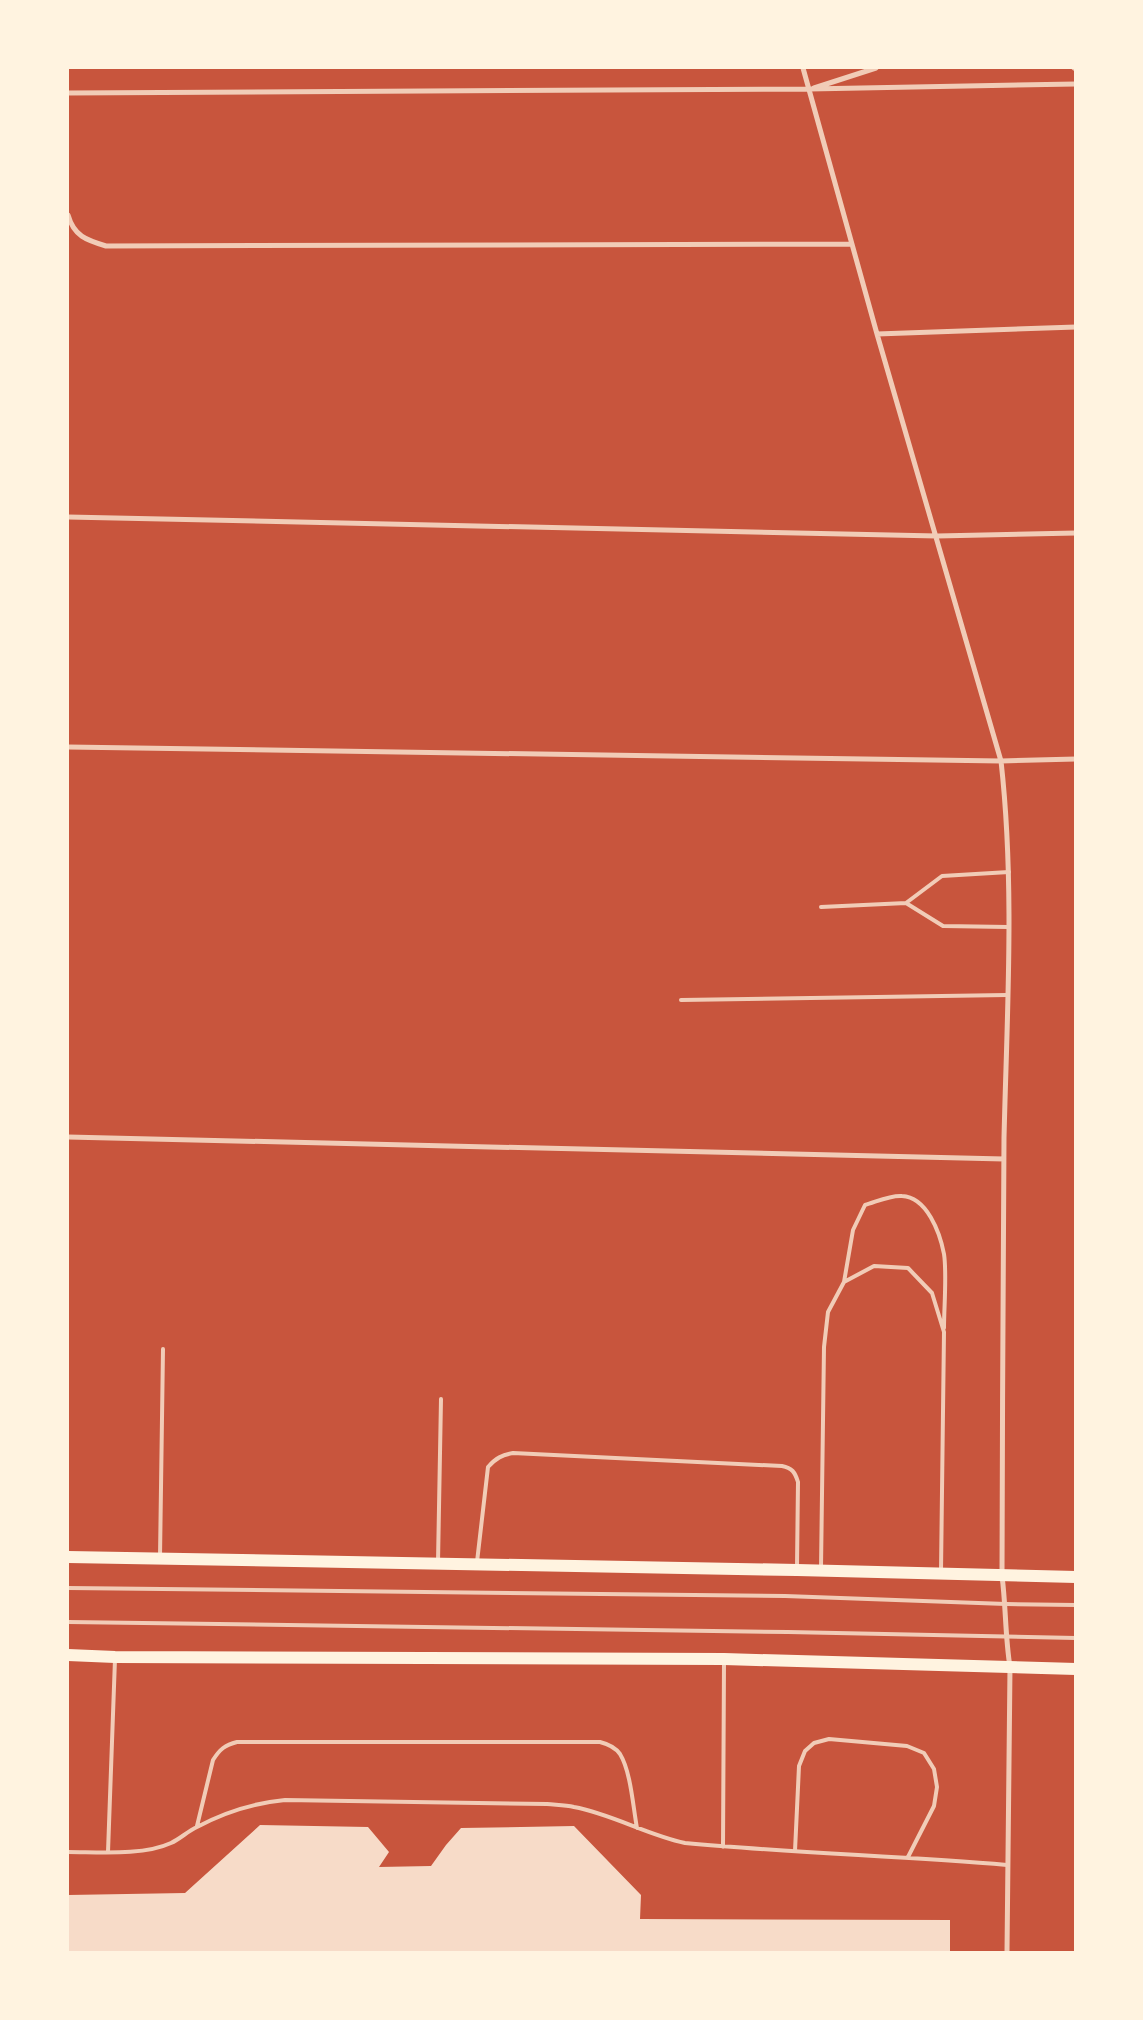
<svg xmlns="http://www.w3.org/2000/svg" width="1143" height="2020" font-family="'Zilla Slab',serif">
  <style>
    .building { fill: #f7dbc8 }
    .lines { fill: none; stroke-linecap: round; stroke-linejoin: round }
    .service { stroke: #f1ccb7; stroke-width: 4 }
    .minor { stroke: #f1ccb7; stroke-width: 5 }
    .primary { stroke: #fff3e0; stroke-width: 12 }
  </style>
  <rect width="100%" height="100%" fill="#c8553d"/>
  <path class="building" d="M260 1825 368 1827 389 1852 379 1867 431 1866 446 1845 461 1828 574 1826 641 1895 640 1919 950 1920V1952H68V1895L185 1893Z"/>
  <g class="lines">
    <path class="service" d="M821 907 906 903
      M1008 927 943 926 906 903 942 876 1009 872
      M681 1000 1007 995
      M844 1282 853 1230 865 1205C876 1202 890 1195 902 1196 927 1197 940 1233 944 1254 947 1273 944 1307 944 1328
      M160 1557 163 1349
      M438 1562 441 1399
      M477 1562 488 1467C496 1458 502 1455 513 1453L782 1466C792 1468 795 1472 798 1482L797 1567
      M821 1568 824 1347 828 1312 844 1282 874 1266 908 1268 932 1293 944 1332 941 1571
      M68 1588 785 1596 1006 1604 1076 1605
      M68 1622 788 1632 1076 1638
      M197 1826 213 1760C220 1749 225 1745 237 1742H600C608 1744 615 1747 620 1754 631 1772 633 1807 637 1828
      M723 1847 724 1662
      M795 1851 799 1766 805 1751 814 1743 829 1739 907 1746 924 1753 934 1769 937 1787 934 1806 908 1857
      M68 1852C98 1852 143 1856 171 1843 180 1839 188 1831 197 1827 225 1812 254 1803 285 1800L547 1804C556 1805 565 1805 574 1807 612 1814 647 1835 685 1843 792 1853 900 1856 1007 1865
      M108 1852 115 1659"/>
    <path class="minor" d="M803 68 877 334 1001 761C1015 886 1007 1012 1004 1138 1002 1284 1003 1430 1002 1576 1006 1606 1005 1636 1010 1667L1007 1952
      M1074 68 1076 69
      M814 88 876 68
      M68 93 809 89 1076 84
      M68 215C74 236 86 240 106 246L852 244
      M877 334 1076 327
      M68 517 937 536 1076 533
      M68 747 1001 761 1076 759
      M68 1137 1004 1159"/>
    <path class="primary" d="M68 1557 797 1570 1076 1577
      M68 1655 115 1657 724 1659 1076 1669"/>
  </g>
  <rect width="1143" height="2020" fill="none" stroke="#fff3e0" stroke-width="138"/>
</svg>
